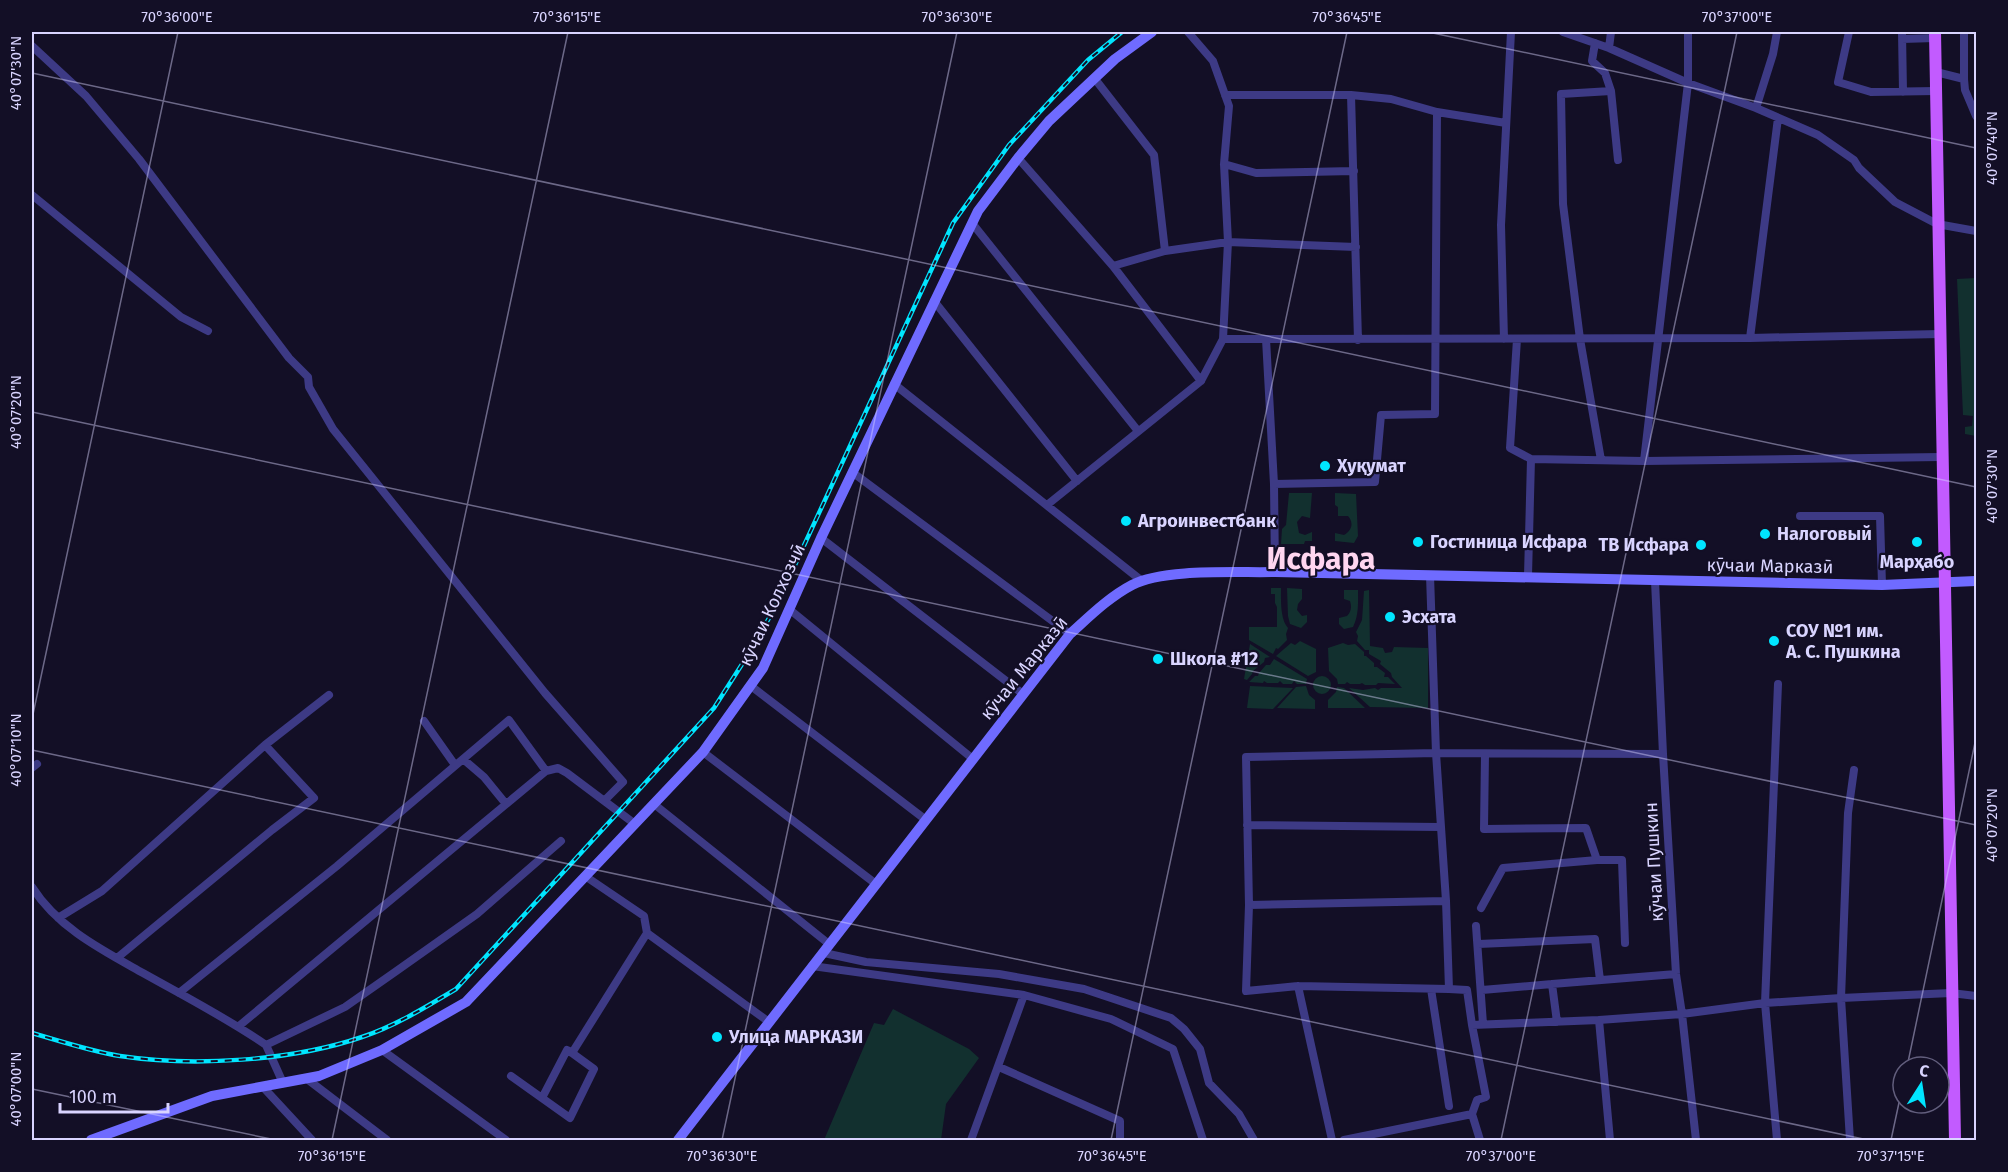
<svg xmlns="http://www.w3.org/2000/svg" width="2008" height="1172" font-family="'Fira Sans',sans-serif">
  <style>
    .green { fill: #12302f }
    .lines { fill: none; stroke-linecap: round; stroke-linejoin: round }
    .street { stroke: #3d3a85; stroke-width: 8 }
    .secondary { stroke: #6f6bff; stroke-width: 10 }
    .primary { stroke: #c25bff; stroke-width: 12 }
    .rail-casing { stroke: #00e5ff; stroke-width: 4.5 }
    .rail { stroke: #130f26; stroke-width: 2; stroke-dasharray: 7; stroke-linecap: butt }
    .ticks { fill: none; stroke: #d9d4ff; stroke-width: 1.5; stroke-opacity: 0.45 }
    .poi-dot { fill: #00e5ff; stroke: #130f26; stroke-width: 2 }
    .labels { text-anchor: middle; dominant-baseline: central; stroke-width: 4.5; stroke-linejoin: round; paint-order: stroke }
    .poi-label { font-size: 18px; font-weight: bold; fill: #d9d4ff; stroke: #130f26; text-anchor: start }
    .street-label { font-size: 18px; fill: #d9d4ff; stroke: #130f26 }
    .town-label { font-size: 30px; font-weight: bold; fill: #ffd6f0; stroke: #130f26 }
    .neatline { fill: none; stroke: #d9d4ff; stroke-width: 2 }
    .ticks-label { font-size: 15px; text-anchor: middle; fill: #d9d4ff }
  </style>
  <rect width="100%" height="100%" fill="#130f26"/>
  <path class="green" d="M1976 278V436L1965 434V427L1972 426 1973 416 1963 415 1957 279Z
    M1289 493H1312L1310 518 1302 516 1297 522 1299 533 1305 535 1312 532V541H1305L1304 544H1281L1282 529 1286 525Z
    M1335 493 1356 494 1358 536 1354 543 1335 541V533L1344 535C1352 530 1354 523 1348 516H1338V507L1335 505Z
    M1271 588H1281C1281 600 1280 619 1288 628L1286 634 1287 640 1278 649 1276 648 1273 654 1249 640V627H1277V607L1275 603V594H1271Z
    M1287 588 1302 589V599L1298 604 1297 610 1302 616 1307 615V622L1301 628 1290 624 1288 616Z
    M1344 590H1358C1358 603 1359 615 1353 627L1344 629 1339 624V618L1347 616C1351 612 1352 607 1350 601L1344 599Z
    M1369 590 1370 646 1383 648 1385 653 1392 652 1394 647 1428 648V708L1370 707 1349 688 1363 690 1375 688 1378 690 1381 688H1402L1392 677 1391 673 1380 664 1381 661 1369 654V650H1365L1357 641 1358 636 1356 632 1362 620 1364 591Z
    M1300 641 1316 649V672L1308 676 1276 656 1291 643 1295 645Z
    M1343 643 1348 645 1355 644 1364 652V656H1366L1374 663V667H1377L1385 673 1384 677H1388L1395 684 1378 683 1376 685H1365L1362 683 1360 684H1350L1347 682 1345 684H1338L1337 679 1329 671 1328 648Z
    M1250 644 1270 657 1265 658 1264 662 1253 671 1252 674 1247 680 1244 679Z
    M1274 659 1307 679 1306 684H1297L1294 681 1292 684H1283L1280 681 1278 683H1267L1264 681 1263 683 1249 682 1255 676H1258L1259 673 1266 665H1270Z
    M1313 685a9 9 0 1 1 18 0a9 9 0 1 1-18 0Z
    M1250 686 1293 688 1273 709 1247 708Z
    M1306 686 1309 695 1315 700V709L1277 708 1296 687Z
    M1337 687 1344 688 1365 708H1328V700L1336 692Z
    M893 1009 969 1049 979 1058 946 1104 941 1140H824L874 1023 884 1025Z"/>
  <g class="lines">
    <path class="street" d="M1188 32 1213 61 1229 106 1224 164 1228 242 1223 339 1750 338 1940 334
      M1563 32 1609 48 1688 83 1756 108 1818 135 1854 160 1859 168 1895 202 1937 224 1976 231
      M1849 32 1838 82 1871 92 1936 91
      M1902 32 1903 92
      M1964 32V79L1965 90 1976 116
      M1902 39 1935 38
      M1595 43 1592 61 1605 73 1611 91 1618 160
      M32 46 86 96 139 159 289 358 308 377 309 387 333 429 545 693 623 782 604 801
      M1609 48 1611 32
      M1936 72 1964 79
      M1095 79 1154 155 1165 251 1228 242 1356 247
      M1225 95H1351L1391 99 1437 112 1506 123
      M1351 95 1358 340
      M1756 108 1773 54 1777 32
      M1018 158 1113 266 1165 251
      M1224 164 1256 173 1354 171
      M32 195 181 317 208 331
      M972 223 1138 431
      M1113 266 1201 381 1223 339
      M934 301 1077 481
      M1750 338 1778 118
      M1266 339 1274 484
      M1504 339 1501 225 1511 32
      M1517 339 1510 448 1531 459 1644 461 1941 457
      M894 384 1142 581
      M1601 460 1580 339 1563 204 1561 94 1611 91
      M1644 461 1688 83V32
      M852 472 1070 634
      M1047 505 1201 381
      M1800 516H1880L1882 585
      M821 538 1023 694
      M1275 572 1274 484 1375 482 1381 415 1435 414 1437 112
      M1430 575 1436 753 1446 901 1449 989 1467 990 1472 1025 1599 1020 1682 1014 1765 1003 1841 998 1951 993 1976 996
      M1528 576 1531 459
      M1655 581 1663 754 1676 974 1682 1014 1696 1140
      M789 609 973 759
      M751 686 926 820
      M424 721 455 765
      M703 752 876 884
      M1485 754 1484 829 1586 828 1597 860H1622L1625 943
      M463 759 484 777 506 804
      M32 768 37 764
      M654 804 829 944
      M1247 825 1440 827
      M585 876 644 916 647 933 769 1022
      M32 887C58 928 102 950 143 973 184 996 227 1018 266 1045L345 1007 395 972 477 914 561 841
      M1249 905 1446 901
      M1481 908 1503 868 1597 860
      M58 918 102 891 265 745 329 695
      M1476 926 1483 1024
      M1478 944 1595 939 1600 980
      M824 953 866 962 999 974 1084 989 1171 1018 1184 1029 1200 1049 1209 1083 1239 1114 1254 1140
      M117 958 272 830 314 798 265 745
      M812 966 1024 995 1111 1019 1173 1049 1203 1140
      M1298 986 1332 1140
      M1431 989 1449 1106
      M1449 989 1298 986 1246 991 1249 905 1246 757 1436 753 1663 754
      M1482 990 1552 984
      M179 993 337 866 509 720 546 771 558 768 567 773 635 824
      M1599 1020 1610 1140
      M1557 1022 1552 984 1676 974
      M1472 1025 1486 1097 1477 1100 1472 1114 1480 1140
      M239 1026 546 771
      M266 1045 283 1083
      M382 1050 506 1140
      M999 1067 1120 1121V1140
      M511 1076 570 1118 594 1069 572 1053 647 933
      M307 1079 387 1140
      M263 1087 312 1140
      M542 1098 567 1050 572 1053
      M971 1140 1024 995
      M1344 1140 1472 1114
      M1777 1140 1765 1003 1778 684
      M1850 1140 1841 998 1848 813 1854 770"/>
    <path class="secondary" d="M91 1140 212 1096 319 1076 382 1050 466 1002 703 752 763 668 821 538 978 211 1018 158 1049 121 1115 59 1152 32
      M678 1140 1070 634C1089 617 1109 597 1132 585 1164 568 1238 573 1275 572L1882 585 1976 581"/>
    <path class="primary" d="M1935 32 1955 1140"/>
    <g class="rail-casing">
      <path id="rail" d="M32 1033C60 1041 90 1051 120 1056 193 1067 292 1061 362 1037 395 1026 426 1007 456 989L714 708 746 658 776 606 953 223 1009 145 1088 60 1122 32"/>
    </g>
    <use href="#rail" class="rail"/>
  </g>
  <path class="ticks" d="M1428 32 1976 148M32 73 1976 487M32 412 1976 825M32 719 178 32M32 750 1868 1140M1907 1067 1976 738M32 1089 276 1140M332 1140 568 32M722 1140 957 32M1111 1140 1347 32M1501 1140 1737 32M1891 1140 1903 1084"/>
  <g class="poi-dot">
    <circle cx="1325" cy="466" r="6"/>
    <circle cx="1126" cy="521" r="6"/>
    <circle cx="1765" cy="534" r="6"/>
    <circle cx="1418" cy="542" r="6"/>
    <circle cx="1917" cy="542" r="6"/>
    <circle cx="1701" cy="545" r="6"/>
    <circle cx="1390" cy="617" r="6"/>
    <circle cx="1774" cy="641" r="6"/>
    <circle cx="1158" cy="659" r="6"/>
    <circle cx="717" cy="1037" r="6"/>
  </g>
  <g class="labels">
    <g class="poi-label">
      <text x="1337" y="466">Хуқумат</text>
      <text x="1138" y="521">Агроинвестбанк</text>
      <text x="1777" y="534">Налоговый</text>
      <text x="1430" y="542">Гостиница Исфара</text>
      <text x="1689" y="545" text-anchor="end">ТВ Исфара</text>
      <text x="1917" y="562" text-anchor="middle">Марҳабо</text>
      <text x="1402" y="617">Эсхата</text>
      <text x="1786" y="631">СОУ №1 им.<tspan x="1786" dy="21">А. С. Пушкина</tspan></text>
      <text x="1170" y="659">Школа #12</text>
      <text x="729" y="1037">Улица МАРКАЗИ</text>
    </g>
    <g class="street-label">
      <text transform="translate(1770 566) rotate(1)">кӯчаи Марказӣ</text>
      <text transform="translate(772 605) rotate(-65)">кӯчаи Колхозчӣ</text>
      <text transform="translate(1024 668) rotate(-51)">кӯчаи Марказӣ</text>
      <text transform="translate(1654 862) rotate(-93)">кӯчаи Пушкин</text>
    </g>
    <g class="town-label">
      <text x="1321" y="559">Исфара</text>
    </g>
  </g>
  <rect width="2008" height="1172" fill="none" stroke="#130f26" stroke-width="66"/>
  <g transform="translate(1921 1085) rotate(12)"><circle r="28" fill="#130f26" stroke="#625e7d" stroke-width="1.5"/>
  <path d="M0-4.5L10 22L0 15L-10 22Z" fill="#00e5ff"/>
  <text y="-9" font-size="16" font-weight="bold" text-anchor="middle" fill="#d9d4ff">С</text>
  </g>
  <path d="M60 1103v9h108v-9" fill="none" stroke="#d9d4ff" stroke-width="3"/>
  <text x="69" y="1103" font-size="18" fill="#d9d4ff" stroke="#130f26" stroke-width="4.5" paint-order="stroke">100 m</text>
  <rect x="33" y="33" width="1942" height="1106" class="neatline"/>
  <g class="ticks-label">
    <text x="177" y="22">70°36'00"E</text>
    <text x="567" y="22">70°36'15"E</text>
    <text x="957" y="22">70°36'30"E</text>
    <text x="1347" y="22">70°36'45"E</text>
    <text x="1737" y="22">70°37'00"E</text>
    <text transform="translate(16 73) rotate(-90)" y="5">40°07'30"N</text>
    <text transform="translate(1992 148) rotate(-90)" y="5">40°07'40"N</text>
    <text transform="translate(16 412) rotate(-90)" y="5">40°07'20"N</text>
    <text transform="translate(1992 486) rotate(-90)" y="5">40°07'30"N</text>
    <text transform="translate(16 750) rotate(-90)" y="5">40°07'10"N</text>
    <text transform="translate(1992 825) rotate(-90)" y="5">40°07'20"N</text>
    <text transform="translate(16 1089) rotate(-90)" y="5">40°07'00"N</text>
    <text x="332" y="1161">70°36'15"E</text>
    <text x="722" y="1161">70°36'30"E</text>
    <text x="1112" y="1161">70°36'45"E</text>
    <text x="1501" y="1161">70°37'00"E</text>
    <text x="1891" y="1161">70°37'15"E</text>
  </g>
</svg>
